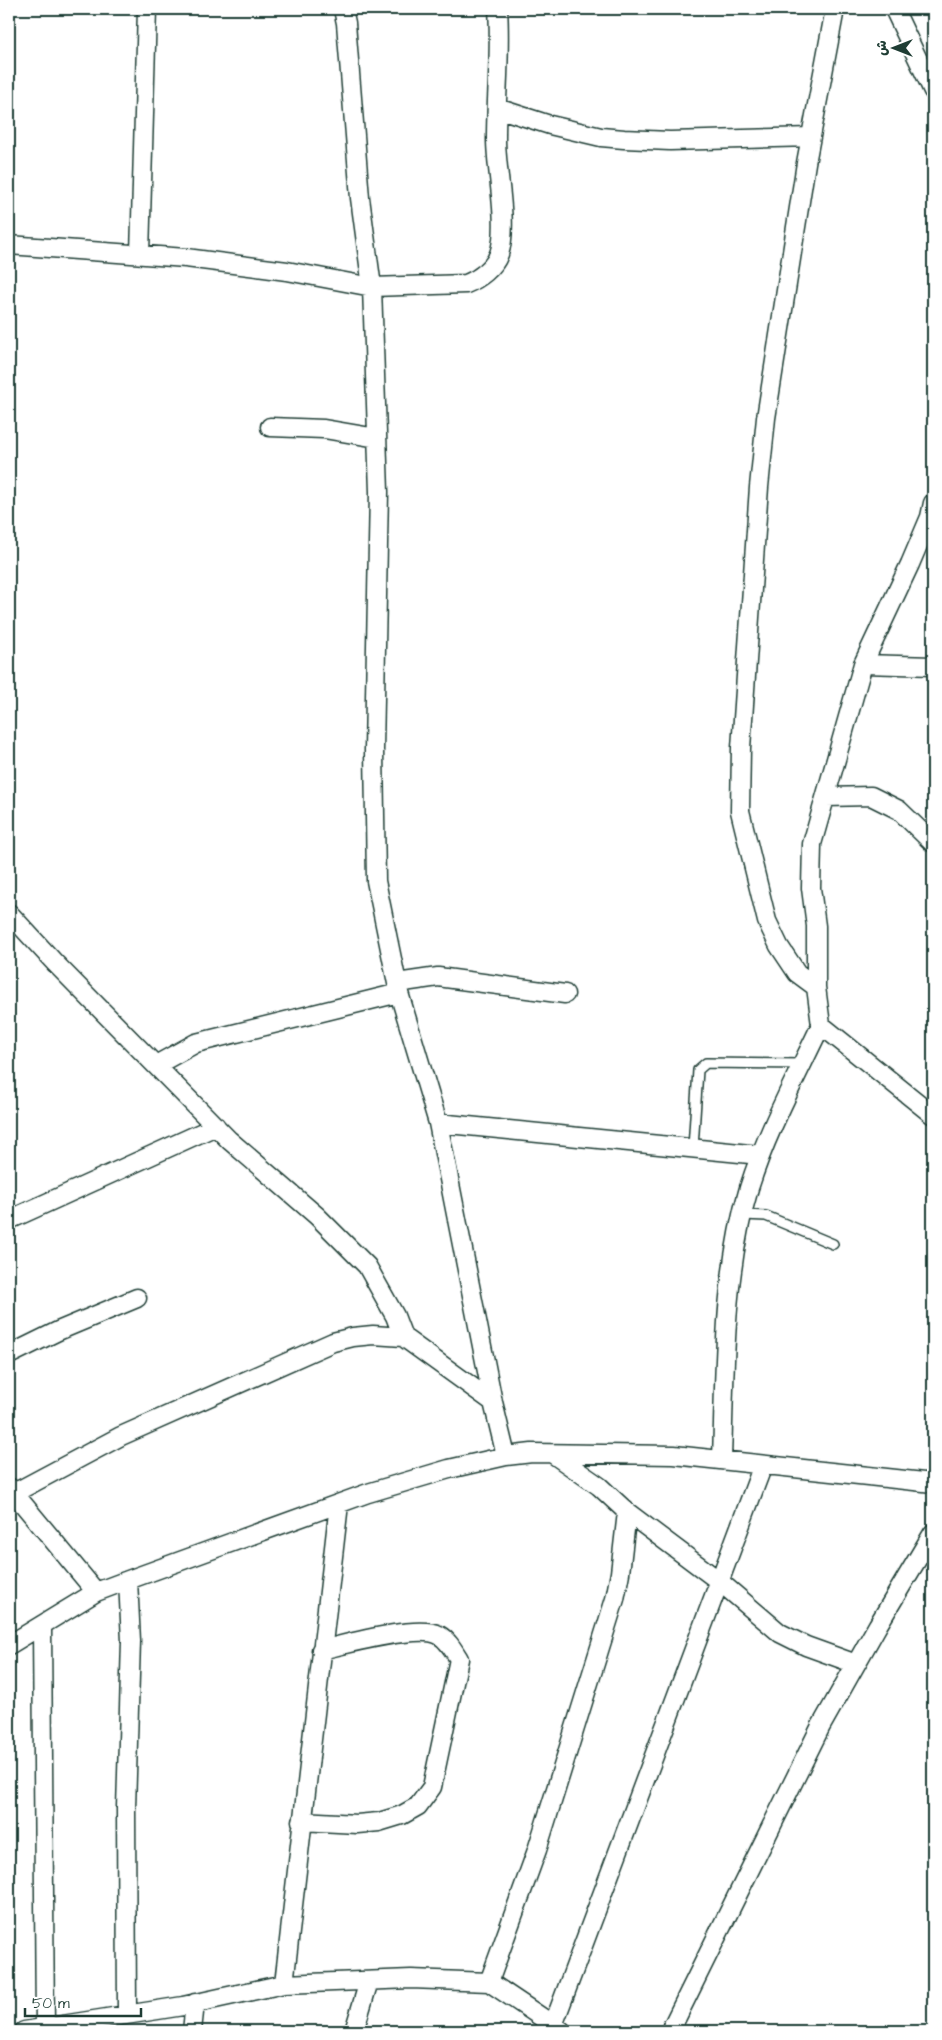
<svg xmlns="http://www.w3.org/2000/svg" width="942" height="2040" font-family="'Architects Daughter','Playpen Sans Arabic',sans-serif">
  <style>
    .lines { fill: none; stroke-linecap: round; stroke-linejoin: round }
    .service-casing { stroke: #1f3d34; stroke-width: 12 }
    .minor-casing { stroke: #1f3d34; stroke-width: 21 }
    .service { stroke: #fff; stroke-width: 9 }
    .minor { stroke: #fff; stroke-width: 18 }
  </style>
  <rect width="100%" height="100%" fill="#fff"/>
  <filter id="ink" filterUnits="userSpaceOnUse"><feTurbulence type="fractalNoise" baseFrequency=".02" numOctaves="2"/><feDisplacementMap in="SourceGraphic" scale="10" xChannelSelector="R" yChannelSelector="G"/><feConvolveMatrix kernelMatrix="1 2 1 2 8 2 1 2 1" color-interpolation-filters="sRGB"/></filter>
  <g filter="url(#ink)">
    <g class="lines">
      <g class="service-casing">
        <path id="service" d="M693 1148 698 1070 706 1063 803 1064
          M743 1215 766 1216 833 1244"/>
      </g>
      <g class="minor-casing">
        <path id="minor" d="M343 9 346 23 360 198 372 287 379 492 374 750 376 881 399 993 438 1123 493 1402 506 1456
          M894 9 933 91
          M497 108 550 125 601 137 624 139 670 141 811 137
          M9 245 186 258 287 271 372 287 466 284C479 279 494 268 499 254 509 225 496 172 496 139 496 96 501 52 498 9
          M140 254 147 9
          M270 427 324 429 377 438
          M863 664 933 666
          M826 797 871 796 899 810 933 843
          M9 913 55 963 229 1140 317 1216 367 1266 395 1316 403 1337
          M397 983 438 977 565 994
          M816 987 797 973 779 946 767 921 740 811 741 748 759 487 766 418 806 163 835 9
          M821 1025 816 987V926L811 888 812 844 863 664 910 564 930 517 933 503
          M156 1065 196 1043 399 993
          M438 1123 760 1155
          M9 1220 216 1126
          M9 1355 58 1331 137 1298
          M722 1459C725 1370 723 1275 749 1188 767 1131 796 1078 821 1025L933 1115
          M9 1487 96 1592
          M14 1493 121 1436 333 1342 353 1337 373 1335 403 1337 493 1402
          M627 1512 719 1581 780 1633 806 1646 856 1664
          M42 1626 45 2031
          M9 1645 96 1592 128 1580 368 1493 449 1469 506 1456 532 1453 674 1455 933 1483
          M301 1821 357 1824 379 1822 402 1815 418 1806 432 1787 459 1659C454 1651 448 1640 439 1635 418 1624 347 1644 321 1650
          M489 1982 537 1850 615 1599 620 1573 627 1512 599 1486 553 1454
          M284 1984 339 1504
          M127 2014 126 1808 131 1641 128 1580
          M24 2031 183 2006 284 1984 411 1979 489 1982 562 2031
          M192 2031 195 2003
          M354 2031 369 1981
          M551 2031 763 1465
          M670 2031 821 1726 878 1625 933 1533"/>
      </g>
      <use href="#service" class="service"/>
      <use href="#minor" class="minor"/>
    </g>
  </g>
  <rect width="942" height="2040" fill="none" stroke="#fff" stroke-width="30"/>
  <rect x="15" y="15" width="912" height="2010" fill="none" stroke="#1f3d34" stroke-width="2" filter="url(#ink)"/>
  <g transform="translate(894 48) rotate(270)" stroke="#ffffff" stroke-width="4" paint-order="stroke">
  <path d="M0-4L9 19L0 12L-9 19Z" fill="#1f3d34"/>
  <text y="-8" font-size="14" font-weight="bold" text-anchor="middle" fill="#1f3d34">ش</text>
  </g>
  <path d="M25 2008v8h116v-8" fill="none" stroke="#1f3d34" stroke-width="2.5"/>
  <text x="32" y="2008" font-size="15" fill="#1f3d34" stroke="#ffffff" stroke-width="4" paint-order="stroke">50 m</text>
</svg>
